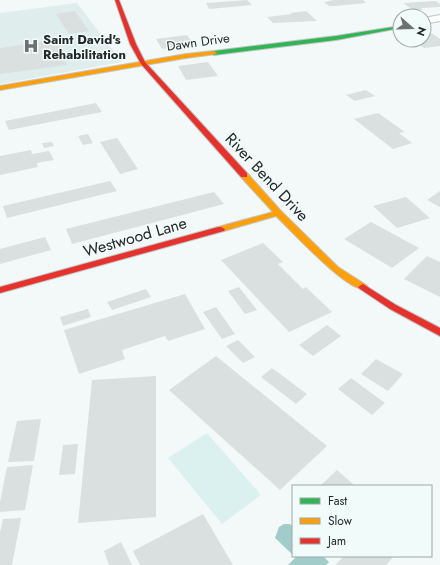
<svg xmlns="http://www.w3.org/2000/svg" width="440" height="565" font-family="Jost,sans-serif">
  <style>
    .built { fill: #dfedec }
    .green { fill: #daf1f0 }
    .water { fill: #a2ccca }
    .building { fill: #dadfdf }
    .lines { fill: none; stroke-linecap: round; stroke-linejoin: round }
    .street-casing { stroke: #c0c5c4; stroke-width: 2 }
    .fast-casing { stroke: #c0c5c4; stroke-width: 2 }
    .slow-casing { stroke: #c0c5c4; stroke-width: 2 }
    .jam-casing { stroke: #c0c5c4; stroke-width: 2 }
    .street { fill: #fdfefe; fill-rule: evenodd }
    .fast { fill: #30b455; fill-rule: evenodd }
    .slow { fill: #ff9f0a; fill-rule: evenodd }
    .jam { fill: #e5322d; fill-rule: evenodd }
    .labels { text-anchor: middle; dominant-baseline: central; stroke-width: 3; stroke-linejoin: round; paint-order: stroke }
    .far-poi-label { font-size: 13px; font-weight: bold; fill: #232727; stroke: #f1fbfa; text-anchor: start }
    .far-street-label { font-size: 13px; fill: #232727; stroke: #f1fbfa }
    .street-label { font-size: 16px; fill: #232727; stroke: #f1fbfa }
  </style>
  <rect width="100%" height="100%" fill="#f3f9f8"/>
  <path class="built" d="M77 3 122 62 0 84V13Z"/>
  <path class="green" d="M207 433 261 495 222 524 168 458Z"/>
  <path class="water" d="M284 524H290L293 527V555L275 538 279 527Z
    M294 556H323L329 562 326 565H288L295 558Z"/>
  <path class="building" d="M247 0 252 5 209 9 206 3Z
    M334 0H363L366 3 335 6H329L324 2Z
    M436 1 440 4V7L421 8 423 10H413L403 3Z
    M75 11 89 31 69 34 56 14Z
    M306 11 317 21 273 23 267 17 292 14 290 13Z
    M430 32 440 39V46L424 48 414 40H424V33Z
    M187 35 194 45 162 49 156 39Z
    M57 40 67 65 0 74V48Z
    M208 62 218 76 186 80 178 66Z
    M366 90 375 96 355 101 346 95Z
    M96 103 102 112 9 130 5 121Z
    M378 113 405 132 399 133 412 143 393 149 354 119Z
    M88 134 93 143 83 145 78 136Z
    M117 138 138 169 120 174 100 142Z
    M52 142 54 146 44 148 42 143Z
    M31 150 32 154 49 151 54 160 37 163 38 167 0 175V156Z
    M110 181 117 191 7 218 3 206Z
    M440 191V207L427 200Z
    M214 192 224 204 72 244 66 229Z
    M406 197 430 218 397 228 373 206Z
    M371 222 419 248 392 268 344 239Z
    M45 237 51 250 0 264V249Z
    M263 243 283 262 278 264 303 289 306 287 332 312 289 332 221 260Z
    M427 256 440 262V297L404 279Z
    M239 287 257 310 245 314 228 291Z
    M146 289 151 297 112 310 107 302Z
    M185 294 205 329 168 341 165 336 122 350 125 359 79 374 64 330Z
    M216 307 235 334 222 339 203 312Z
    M88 309 91 317 63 326 60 317Z
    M327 325 341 336 313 356 299 345Z
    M238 340 255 357 243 363 226 346Z
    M216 356 327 446 280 490 169 390Z
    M376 359 403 374 388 391 361 374Z
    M272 368 307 394 296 404 261 377Z
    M156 376V517L78 523 92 380Z
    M351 378 385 403 372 415 338 389Z
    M41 419 34 461 8 462 17 421Z
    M78 444 75 474 59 475 63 445Z
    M33 465 25 510 0 512V502L7 467Z
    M337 470 355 486H320Z
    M203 514 233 565H140L133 551Z
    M21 518 12 565H0V532L3 519Z
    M121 542 132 565H109L104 551Z
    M344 556H394L386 565H335Z"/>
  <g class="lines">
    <g class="street-casing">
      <path id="street" d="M440 15V21L424 24V18Z"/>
    </g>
    <g class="fast-casing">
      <path id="fast" d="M400 26V28L336 40 214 55 211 53 214 51 336 36Z"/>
    </g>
    <g class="slow-casing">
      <path id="slow" d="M214 51 217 53 216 54 186 58 0 90V86L186 54Z
        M241 173H247L281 211 338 267 366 285 368 287 366 289C349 294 290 229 276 216L224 231H218L217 229 218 227 273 212 241 177Z"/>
    </g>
    <g class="jam-casing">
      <path id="jam" d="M115 0H119L136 44 145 62 247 173V177H241L141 64 130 44Z
        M218 227H221L225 229 224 231 0 293V287Z
        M363 284 396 305 440 328V336L390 309 360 289 358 287Z"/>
    </g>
    <use href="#street" class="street"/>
    <use href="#fast" class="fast"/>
    <use href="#slow" class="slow"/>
    <use href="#jam" class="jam"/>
  </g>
  <defs>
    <g id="hospital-bare" transform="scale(1.2)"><path d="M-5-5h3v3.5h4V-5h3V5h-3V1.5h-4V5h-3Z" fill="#6c7070" stroke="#f1fbfa" stroke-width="2.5" paint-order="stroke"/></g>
  </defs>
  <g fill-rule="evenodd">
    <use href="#hospital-bare" x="31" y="46"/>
  </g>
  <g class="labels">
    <g class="far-poi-label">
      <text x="43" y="39">Saint David's<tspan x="43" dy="15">Rehabilitation</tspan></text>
    </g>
    <g class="far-street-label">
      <text transform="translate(198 42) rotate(-8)">Dawn Drive</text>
    </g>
    <g class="street-label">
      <text transform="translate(267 177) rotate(47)">River Bend Drive</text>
      <text transform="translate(135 237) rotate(-16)">Westwood Lane</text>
    </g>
  </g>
  <rect x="292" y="485" width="140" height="72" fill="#f1fbfa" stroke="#9fa6a6"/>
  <rect x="300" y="498" width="20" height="6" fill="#30b455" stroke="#9fa6a6"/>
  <text x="328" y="505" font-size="12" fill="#232727">Fast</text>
  <rect x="300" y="518" width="20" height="6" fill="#ff9f0a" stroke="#9fa6a6"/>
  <text x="328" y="525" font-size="12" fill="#232727">Slow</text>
  <rect x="300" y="538" width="20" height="6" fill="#e5322d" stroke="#9fa6a6"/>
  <text x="328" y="545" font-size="12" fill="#232727">Jam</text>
  <g transform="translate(412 28) rotate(110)"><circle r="19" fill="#f1fbfa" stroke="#9fa6a6"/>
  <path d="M0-3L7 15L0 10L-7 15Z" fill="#6c7070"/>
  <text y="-6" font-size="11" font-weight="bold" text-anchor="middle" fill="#232727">N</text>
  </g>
</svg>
